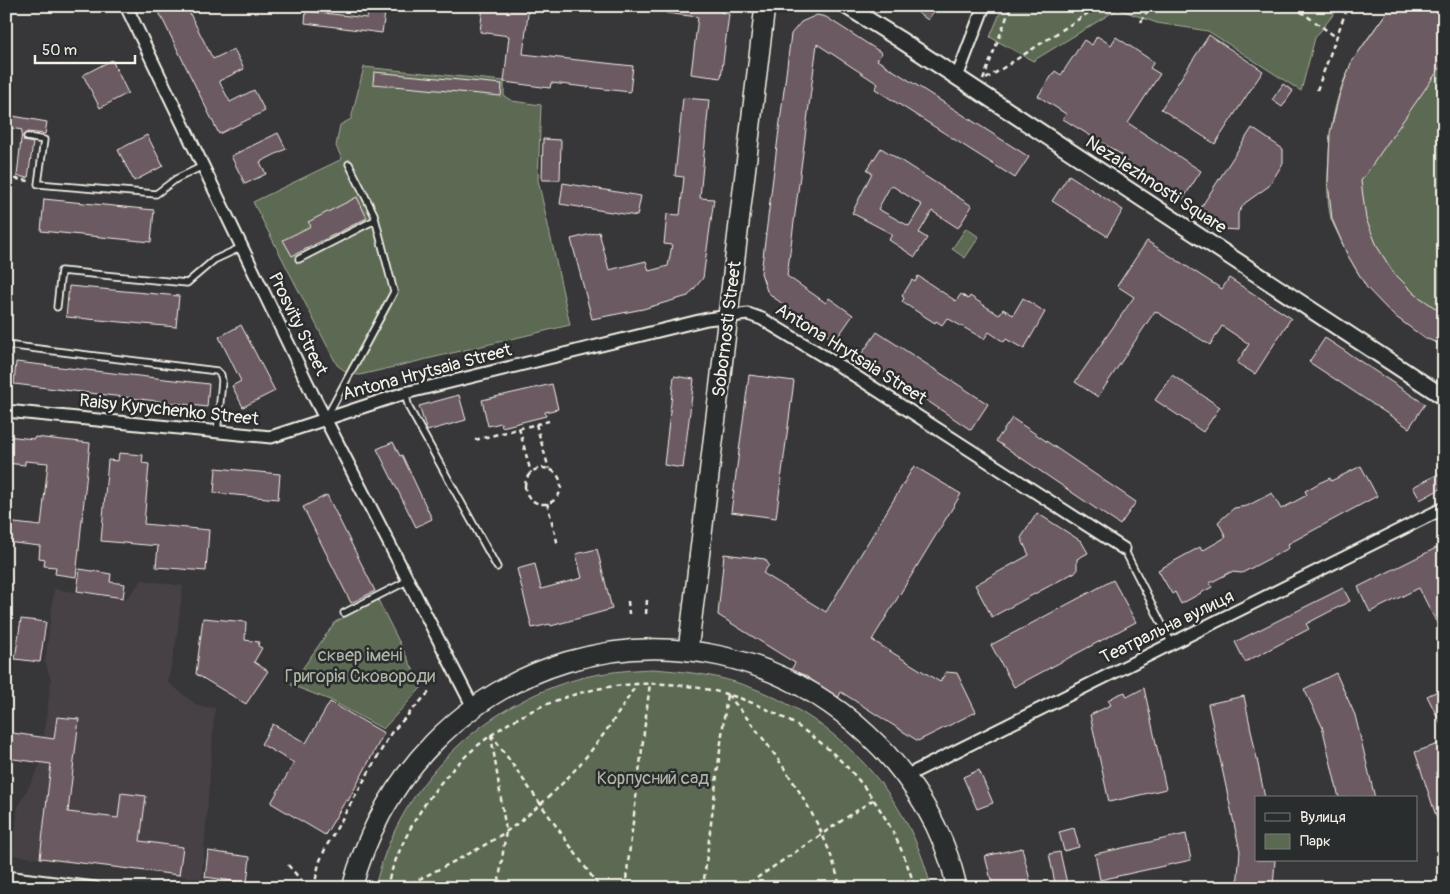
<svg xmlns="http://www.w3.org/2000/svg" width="1450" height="894" font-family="Pangolin,sans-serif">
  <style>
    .built { fill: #474145 }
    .green { fill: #5b6952; stroke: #a8ad9d }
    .building { fill: #6c5a62; stroke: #f4f1e8; fill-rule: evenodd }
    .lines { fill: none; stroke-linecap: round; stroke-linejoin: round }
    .service-casing { stroke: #f4f1e8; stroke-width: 9 }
    .minor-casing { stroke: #f4f1e8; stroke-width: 15 }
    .tertiary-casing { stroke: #f4f1e8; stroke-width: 19 }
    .primary-casing { stroke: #f4f1e8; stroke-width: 22 }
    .path { stroke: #f4f1e8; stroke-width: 2.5; stroke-dasharray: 5 4; stroke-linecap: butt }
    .service { stroke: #2a2d2e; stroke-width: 5.5 }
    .minor { stroke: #2a2d2e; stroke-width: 11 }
    .tertiary { stroke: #2a2d2e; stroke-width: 15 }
    .primary { stroke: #2a2d2e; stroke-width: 19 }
    .labels { text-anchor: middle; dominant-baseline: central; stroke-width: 5; stroke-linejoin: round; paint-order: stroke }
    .street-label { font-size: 18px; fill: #f4f1e8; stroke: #2a2d2e }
    .park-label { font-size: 18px; fill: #afb4a4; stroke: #2a2d2e }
  </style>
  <rect width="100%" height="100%" fill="#373638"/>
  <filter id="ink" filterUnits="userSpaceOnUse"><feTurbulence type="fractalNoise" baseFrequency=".02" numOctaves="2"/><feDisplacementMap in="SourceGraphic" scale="10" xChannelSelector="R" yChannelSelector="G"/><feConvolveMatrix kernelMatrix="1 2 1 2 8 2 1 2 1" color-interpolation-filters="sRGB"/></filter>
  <g filter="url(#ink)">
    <path class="built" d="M142 580 183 586 177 637 168 682 198 706 215 708 202 879 12 855 18 807 40 765 51 680 45 662 54 589 126 599Z"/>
    <path class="green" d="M1003 6H1340L1315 38 1301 91 1208 31 1157 23 1118 9 1033 61 990 37Z
      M1391 6H1444V346C1397 325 1363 290 1342 243 1339 235 1334 227 1331 219 1326 198 1328 175 1329 154 1330 124 1337 90 1352 63 1363 43 1378 25 1391 6Z
      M364 67 504 81V96L512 101 541 105 538 180 570 325 360 375 349 374 337 365 253 202 342 159 336 146 340 125 351 119Z
      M966 228 979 237 965 258 952 249Z
      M378 600 422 687 383 729 330 700 291 685 335 622Z
      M653 669C680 671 709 674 735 682 830 711 909 791 931 888H375C397 786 482 704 581 678 604 672 629 670 653 669Z"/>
    <path class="building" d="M156 6H186L213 59 234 49 244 69 219 81 230 102 254 90 265 111 219 134Z
      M369 6H386L382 33 305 23 306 11 367 18Z
      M483 6H529L523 54 633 66 630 92 551 83 550 88 504 82 509 36 480 32Z
      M667 6H721L720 12 729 14 721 78 691 74 698 17 666 13Z
      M908 6H937L928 20Z
      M1391 6H1444V62L1361 181 1366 219 1378 248 1393 272 1415 294 1444 314V346L1423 337 1392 314 1367 288 1347 254 1332 219 1328 182 1330 133 1339 96 1351 63Z
      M817 15 826 17 882 53 877 60 1029 157 1015 178 875 89 878 84 817 44 787 276 826 303 829 298 853 315 835 341 773 297 767 291 761 273 791 34 801 22Z
      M1209 35 1263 71 1215 144 1161 109Z
      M1097 36 1111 45 1116 37 1154 62 1150 68 1160 74 1128 123 1201 171 1183 199 1120 158 1122 155 1063 119 1066 114 1038 96 1055 71 1061 75 1084 40 1092 45Z
      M112 60 128 93 100 108 83 75Z
      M374 72 502 84 501 96 373 84Z
      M1283 84 1293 91 1282 107 1272 100Z
      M683 98 709 100 700 198 714 199 703 278 688 296 643 309 592 319 571 239 599 232 609 270 646 261 649 271 668 266 672 245 664 244 667 214 680 215 684 177 675 176Z
      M13 116 47 122 45 134 27 132 23 136 24 141 33 143 28 178 17 176 22 130 11 128Z
      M1252 128 1283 149V163L1269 186 1245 203 1238 213V230L1208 228 1209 219 1198 212Z
      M278 133 286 149 260 162 266 174 245 184 231 156Z
      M147 135 163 166 134 181 118 150Z
      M543 139 561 140 560 180H542Z
      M881 148 972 206 958 228 932 211 919 233 927 238 915 257 889 240 892 234 852 213 872 173 867 170ZM891 185 922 205 909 226 878 209Z
      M1069 175 1123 210 1107 236 1052 201Z
      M563 183 641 196 637 216 560 204Z
      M357 197 367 218 292 256 283 240 311 226 308 222Z
      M44 199 154 210 151 242 41 231Z
      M1147 241 1222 289 1229 278 1291 318 1255 374 1237 363 1249 344 1222 326 1210 345 1155 311 1098 397 1075 382 1134 297 1117 286Z
      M918 276 956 301 961 294 968 299 970 296 999 315 1003 309 1013 315 1023 298 1045 312 1024 349 1006 339 1004 342 989 332 984 339 947 318 942 325 936 321 935 323 902 302 904 298 902 296 912 280 915 282Z
      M69 286 179 296 176 327 66 317Z
      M241 325 275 391 243 407 232 386 241 381 219 337Z
      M877 332 988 404 971 430 860 356Z
      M1325 338 1425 404 1409 428 1309 362Z
      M16 362 209 384 207 407 14 384Z
      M749 375 794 381 776 518 731 512Z
      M1172 375 1220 407 1203 432 1155 400Z
      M674 376 694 379 683 468 664 465Z
      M552 384 558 409 545 412 546 416 502 427 501 423 488 426 482 400Z
      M459 395 466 420 427 431 419 406Z
      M1012 418 1136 502 1120 525 996 441Z
      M6 436 34 439 35 437 90 443 76 577 55 574 56 567 44 566 45 559 39 558 40 546 6 542V522L41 526 48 463 25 461V465L6 463Z
      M393 442 400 456 402 455 432 519 416 527 377 449Z
      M119 453 143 455 142 463 149 464 144 524 209 530 206 571 156 567 158 546 101 541 108 460 118 461Z
      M914 466 961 494 872 640 940 682 946 672 957 673 976 712 918 741 841 692 838 698 804 675 791 670 795 663 718 615 724 554 765 559 769 565 763 573 826 612Z
      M1361 466 1377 496 1288 544 1289 548 1242 573 1231 572 1210 583 1212 587 1181 604 1175 592 1172 594 1158 570 1200 547 1202 551 1226 537 1218 522 1234 508 1247 506 1272 493 1281 509 1307 495 1305 491 1319 483 1330 478 1331 481Z
      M216 468 280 474 278 499 214 493Z
      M1444 471V487L1420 500 1413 487Z
      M327 495 375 591 351 603 303 507Z
      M1037 513 1081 541 1088 553 1077 559V571L992 617 975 585 1029 555 1021 538Z
      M1444 544V637L1419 588 1370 612 1358 587Z
      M597 549 612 609 551 626 550 624 532 628 517 569 535 564 541 589 582 578 576 554Z
      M80 569 111 574 110 582 125 584 123 598 77 591Z
      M1113 580 1136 622 1014 687 991 645Z
      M1343 588 1350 601 1306 624 1309 629 1245 662 1235 642Z
      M203 618 246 622 245 640 259 642 258 646 262 648 254 662 268 671 246 704 196 674Z
      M21 619 46 622 40 662 15 659Z
      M1336 673 1355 715 1375 798H1339L1322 726 1304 689Z
      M1144 688 1166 789 1109 802 1090 715 1111 705 1108 700 1117 695 1125 692 1127 697Z
      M1444 688V730L1427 696Z
      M1244 696 1265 798H1256V860H1275L1273 888H1237L1240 851 1208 704Z
      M330 702 384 733 348 801 346 800 325 835 271 803 294 763 261 744 273 724 306 743Z
      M57 717 79 719 68 812 118 818 121 793 146 796 140 841 183 847 179 875 40 858 51 764 6 758V732L54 739Z
      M1444 742V834H1442L1415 752Z
      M979 770 993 803 977 809 963 777Z
      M1074 828 1079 847 1064 851 1059 832Z
      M1186 834 1191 860 1100 880 1095 854Z
      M1022 848 1032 888H993L985 856Z
      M208 851 250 857 247 883 205 877Z
      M1060 852 1068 888H1056L1049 854Z"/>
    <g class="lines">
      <g class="service-casing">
        <path id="service" d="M27 137 44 140 38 184 156 194 176 179 203 166
          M299 259 375 220
          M57 307 61 271 187 283 214 260 242 247
          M6 345 217 371 221 375 222 381 217 433
          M6 356 7 345
          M405 393 409 408 497 567
          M326 418 394 292 374 214 349 164
          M1124 549 1172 644
          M344 613 409 580"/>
      </g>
      <g class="minor-casing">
        <path id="minor" d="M126 6 313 395 473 707
          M957 77 984 6
          M6 411 271 437 405 393 707 319 748 314 762 319 835 363 1124 549
          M906 776 1444 508
          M6 877 95 888"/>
      </g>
      <g class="tertiary-casing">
        <path id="tertiary" d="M846 6 899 39 1444 397"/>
      </g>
      <g class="primary-casing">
        <path id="primary" d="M688 651 765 6
          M352 888C414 655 690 569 868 735 911 775 945 830 957 888"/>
      </g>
      <path class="path" d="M1293 6 1336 37
        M1141 22 1150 6
        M986 79 1099 6
        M983 80 1011 6
        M1317 90 1346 11 1351 6
        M6 177 29 181
        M536 424 549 469
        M519 428 531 473
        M475 440 549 421
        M525 486a18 18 0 1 1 36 0a18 18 0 1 1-36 0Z
        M547 503 558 545
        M628 601 629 614
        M646 614 647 600
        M728 695C771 746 827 820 840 888
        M491 734 600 888
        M491 735 506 831 498 888
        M288 865 308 888
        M314 888 319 863 326 847 391 733 431 690
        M386 888C467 616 835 615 915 888
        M403 888C437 869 475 853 507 831 562 792 603 741 637 683
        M625 888 650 683
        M703 888 727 694
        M742 888 874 799"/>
      <use href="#service" class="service"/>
      <use href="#minor" class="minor"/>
      <use href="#tertiary" class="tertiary"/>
      <use href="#primary" class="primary"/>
    </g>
  </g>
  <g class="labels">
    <g class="street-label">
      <text transform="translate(1156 185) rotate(33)">Nezalezhnosti Square</text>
      <text transform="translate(298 324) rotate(64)">Prosvity Street</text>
      <text transform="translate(727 329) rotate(-83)">Sobornosti Street</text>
      <text transform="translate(851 354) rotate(32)">Antona Hrytsaia Street</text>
      <text transform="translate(427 372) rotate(-15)">Antona Hrytsaia Street</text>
      <text transform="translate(169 410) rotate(6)">Raisy Kyrychenko Street</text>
      <text transform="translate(1167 627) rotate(-26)">Театральна вулиця</text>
    </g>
    <g class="park-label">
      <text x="360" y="655">сквер імені<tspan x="360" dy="21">Григорія Сковороди</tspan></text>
      <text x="653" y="778">Корпусний сад</text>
    </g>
  </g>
  <rect width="1450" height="894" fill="none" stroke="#2a2d2e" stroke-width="25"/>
  <rect x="12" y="12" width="1425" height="869" fill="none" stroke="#f4f1e8" stroke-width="2" filter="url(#ink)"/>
  <rect x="1255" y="796" width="162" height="65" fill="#2a2d2e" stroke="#7b7b78"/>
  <rect x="1265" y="813" width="25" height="8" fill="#2a2d2e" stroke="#7b7b78"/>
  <text x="1300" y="822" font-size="15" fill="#f4f1e8">Вулиця</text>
  <rect x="1265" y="834" width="25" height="15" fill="#5b6952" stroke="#7b7b78"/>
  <text x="1300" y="846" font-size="15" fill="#f4f1e8">Парк</text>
  <path d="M35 55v8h100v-8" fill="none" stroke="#f4f1e8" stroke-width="2.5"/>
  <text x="42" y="55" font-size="15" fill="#f4f1e8" stroke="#2a2d2e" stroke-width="4" paint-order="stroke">50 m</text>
</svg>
